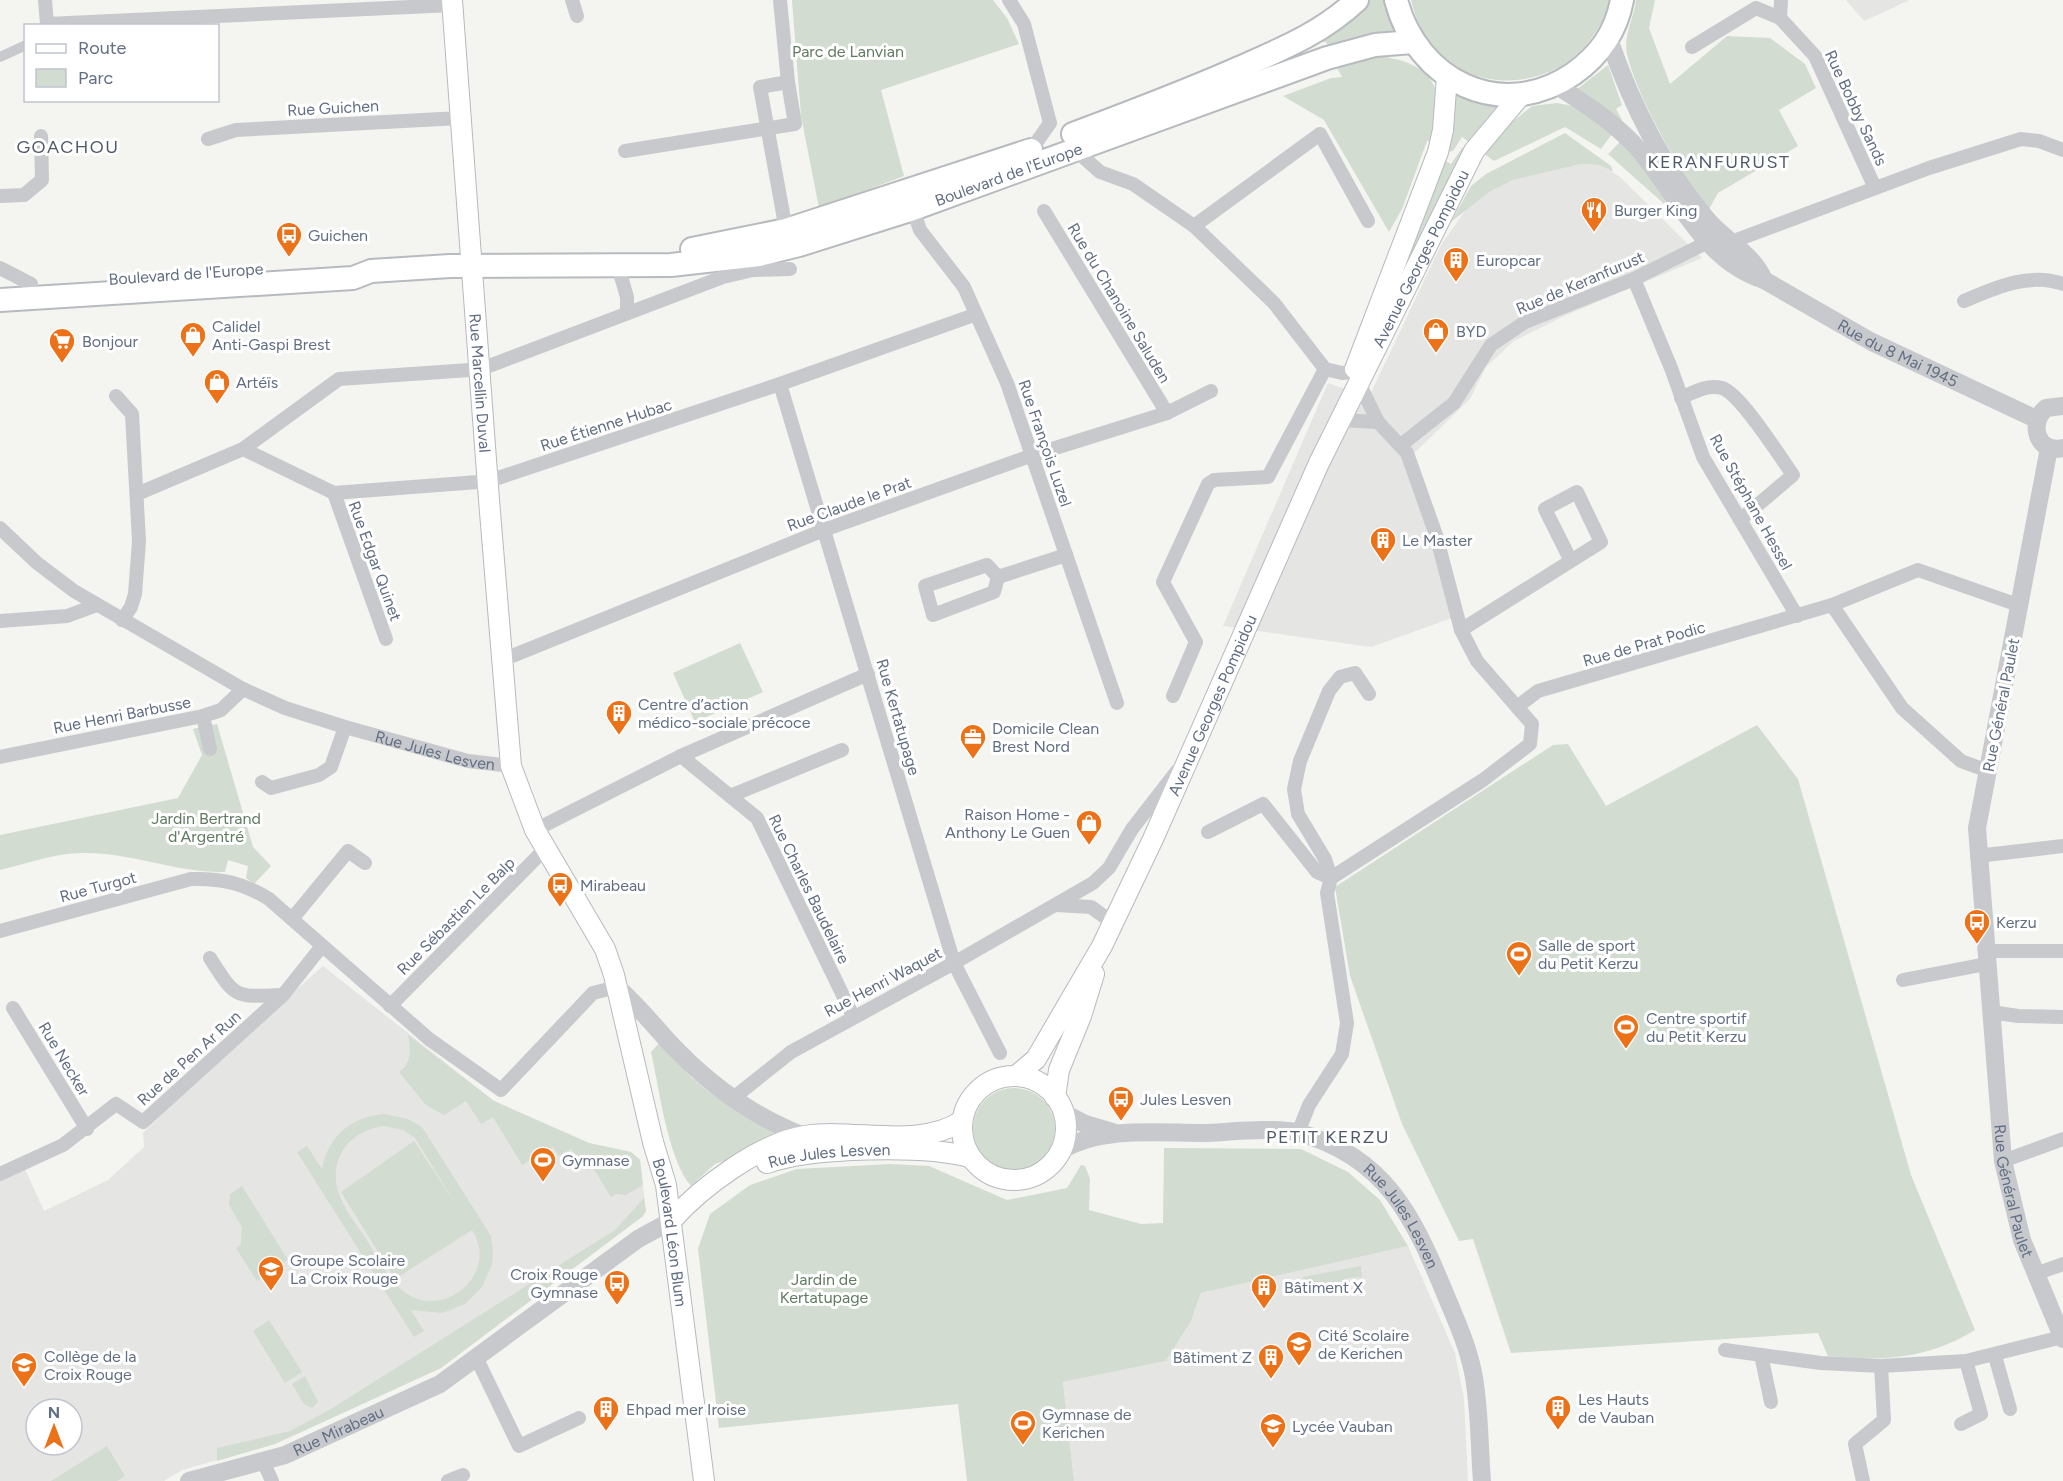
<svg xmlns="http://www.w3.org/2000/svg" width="2063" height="1481" font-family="Figtree,sans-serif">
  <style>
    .built { fill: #e5e5e4; fill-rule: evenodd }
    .green { fill: #d3dcd1; fill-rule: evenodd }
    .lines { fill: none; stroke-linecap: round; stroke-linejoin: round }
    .secondary-casing { stroke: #b6babf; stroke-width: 22 }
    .primary-casing { stroke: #b7babe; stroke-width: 26 }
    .pedestrian { stroke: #c7c9cd; stroke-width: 10 }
    .minor { stroke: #c7c9cd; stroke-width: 14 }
    .tertiary { stroke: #c7c9cd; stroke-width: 18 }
    .secondary { stroke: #fff; stroke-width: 20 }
    .primary { stroke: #fff; stroke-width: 22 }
    .labels { text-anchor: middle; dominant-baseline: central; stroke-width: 6; stroke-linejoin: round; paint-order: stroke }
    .park-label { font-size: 16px; fill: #617a61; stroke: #fff }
    .street-label { font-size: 16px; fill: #626e83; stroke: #fff }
    .poi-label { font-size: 16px; fill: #626e83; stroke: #fff; text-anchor: start }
    .neighbourhood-label { font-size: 18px; letter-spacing: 1.5px; fill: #505968; stroke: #fff }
  </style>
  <rect width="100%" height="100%" fill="#f4f5f0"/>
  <path class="built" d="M1846 0H1910L1864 21Z
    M1581 164 1599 165 1619 176 1702 258 1564 316 1514 341 1486 367 1470 399 1407 460 1455 617 1371 647 1223 626 1328 383 1369 397 1441 245 1467 208 1489 192 1513 180Z
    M323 966 494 1101 589 1143 631 1152 640 1160 646 1211 643 1216 441 1368 275 1444 182 1470 164 1481H0V1180L25 1169 44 1211 108 1180 144 1147 143 1133 238 1041ZM36 1409H72V1445H36Z
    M1408 1246 1455 1353 1464 1399 1468 1481H1074L1063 1382 1166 1361 1191 1321 1201 1293Z"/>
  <path class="green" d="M792 0H993L1007 18 1019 44 881 90 904 176 819 208 801 116Z
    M1369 0H1385L1394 31 1329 47 1326 42 1318 41 1357 13Z
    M1411 0H1609C1606 17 1597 32 1586 45 1549 90 1470 94 1432 46 1421 32 1415 16 1411 0Z
    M1636 0H1655L1649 28 1670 84 1727 36 1770 38 1805 64 1816 88 1779 110 1798 146 1718 193 1709 209C1681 174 1637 98 1627 54 1623 35 1634 19 1636 0Z
    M1378 56C1402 59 1430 66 1437 94 1441 107 1435 128 1434 141H1427L1402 209 1389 232 1324 120 1283 96 1331 78 1342 77 1337 68Z
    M1608 65 1622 105 1616 109 1623 122 1576 90Z
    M1454 95 1482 104 1503 107 1471 143 1462 137 1453 151 1448 152 1454 123Z
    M1557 103 1578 107 1612 134 1601 149 1565 127 1494 161 1483 153 1506 127 1532 106Z
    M1565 133 1611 166 1613 172 1599 165 1581 164 1513 180 1489 192 1451 222 1471 186 1486 174Z
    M1620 142 1645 170 1671 210 1608 154Z
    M1462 148 1466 150 1412 256 1349 399 1444 160 1451 164Z
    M740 643 763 692 695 722 673 673Z
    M217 724 253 847 271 866 254 884 246 878 248 866 228 860 225 872C176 873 131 852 82 853 55 853 26 864 0 870V835L178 798 202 755 193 729Z
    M1757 725 1798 779 1911 1175 1975 1330C1926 1360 1883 1361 1828 1356L1818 1333 1511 1353 1473 1239 1459 1241 1402 1124 1350 976 1335 887 1553 745 1568 744 1606 806Z
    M408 1035 494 1101 589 1143 631 1152 640 1160 643 1185 626 1195 616 1194 611 1197 593 1168 588 1170 571 1149 559 1156 553 1147 522 1165 493 1117 481 1124 466 1101 444 1115 426 1105 399 1072C412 1063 411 1049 408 1035Z
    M661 1041 690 1076 709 1092 790 1134 755 1151 715 1164 691 1186C668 1160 659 1087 651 1052Z
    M973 1129a41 41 0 1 1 82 0a41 41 0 1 1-82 0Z
    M384 1114 408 1119 422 1127 491 1236 493 1253 492 1265 482 1287 465 1304 443 1313 411 1310 424 1331 414 1337 297 1152 307 1146 322 1169C328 1136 351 1117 384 1114ZM384 1126 403 1130 415 1138 457 1206 414 1141 341 1192 395 1279 472 1230C482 1245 482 1262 473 1277 466 1288 456 1296 444 1299 402 1311 383 1267 365 1237 356 1224 344 1209 339 1194 327 1160 349 1130 384 1126Z
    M1164 1148 1301 1149 1348 1172 1380 1200 1408 1246 1201 1293 1191 1321 1166 1361 1063 1382 1074 1481H967L958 1404 719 1428 698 1249 710 1214 750 1185 797 1169 891 1164 929 1166 1007 1200 1067 1188 1081 1165 1085 1166 1090 1179 1089 1210 1141 1224 1163 1223Z
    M242 1186 288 1260 257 1281 236 1248 241 1244 242 1227 229 1205 230 1194Z
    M644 1198 646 1211 643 1216 441 1368 275 1444 217 1461V1448L290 1431 331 1409 615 1230Z
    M1361 1266 1362 1277 1347 1278V1285L1304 1290 1303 1277Z
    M269 1320 302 1372 285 1383 253 1331Z
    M305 1376 318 1402 312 1408 304 1404 292 1384Z
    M107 1446 125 1476 117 1481H51Z"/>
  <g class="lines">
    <g class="secondary-casing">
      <g id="secondary">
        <path id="s6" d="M452 0 489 500 511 766 535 830 605 949 614 975 653 1142 666 1185 704 1481"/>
        <path d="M1355 369 1438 152 1443 130 1447 76"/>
        <path id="s7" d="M1016 1076 1036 1059 1102 946 1153 839 1319 463 1474 151 1521 95"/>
        <circle cx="1014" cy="1128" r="52"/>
        <path d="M1055 1097 1059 1070 1081 1016 1094 974"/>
        <path id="s8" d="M767 1163C812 1147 924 1145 970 1157"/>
        <path d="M671 1221C700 1188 760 1143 805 1136 856 1128 916 1150 962 1121"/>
      </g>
    </g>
    <g class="primary-casing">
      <g id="primary">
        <path d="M1396 0C1417 81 1501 123 1573 74 1600 55 1616 32 1622 0"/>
        <path d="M1073 134C1129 113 1185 92 1239 68 1282 49 1322 33 1357 0"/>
        <path d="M692 249 786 230 1031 150"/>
        <path id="s9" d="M0 300 353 278 371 271 450 266 671 265 759 255 799 245 913 209 1327 58 1375 45 1413 42"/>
      </g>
    </g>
    <path class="pedestrian" d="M0 57 26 45"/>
    <g class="minor">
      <path d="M45 0 47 24 453 5"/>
      <path d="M572 0 577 16"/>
      <path d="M1009 0 1024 24 1050 123 1031 150"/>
      <path d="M1780 18 1781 0"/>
      <path d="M1692 47 1756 8 1780 18 1815 56 1875 188"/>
      <path d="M208 139 236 130 460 118"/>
      <path d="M1078 149 1081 155 1100 172 1133 184 1194 226 1274 303 1325 369 1342 373 1354 372"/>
      <path d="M625 151 795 124 788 82 780 0"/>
      <path d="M0 196 24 195 42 180 41 136"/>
      <path d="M913 209 920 230 964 287 1007 383 1117 703"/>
      <path d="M1044 211 1167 413"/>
      <path d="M1194 226 1320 134 1368 221"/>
      <path d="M786 230 760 87 788 82"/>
      <path d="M1731 242 1929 168 2021 139 2039 141 2063 150"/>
      <path d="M618 266 627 297V311"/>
      <path d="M0 268 31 284"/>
      <path d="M1634 279 1671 368 1703 457 1797 616"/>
      <path d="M1964 301C1995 288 2029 272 2063 284"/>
      <path d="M780 384 954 963 1000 1053"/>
      <path d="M1360 385 1378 422 1407 453 1436 535 1461 630 1477 661 1517 707"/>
      <path d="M116 396 132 414 139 541 135 594 131 607 122 620"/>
      <path d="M1681 398C1694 392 1707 384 1722 388 1741 394 1780 457 1793 475L1740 520"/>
      <path d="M1341 420 1378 422"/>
      <path d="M1401 445 1454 403 1491 345 1525 322 1634 279 1708 242"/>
      <path d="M243 449 334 493 478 482 498 478 780 384 974 315"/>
      <path d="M334 493 386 639"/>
      <path d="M137 494 243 449 339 379 470 370 489 366 723 277 753 270 790 269"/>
      <path id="s1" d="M0 528 37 563 74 591 243 689 285 708 345 727 468 761 511 766"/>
      <path d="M987 565 998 577 994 592 933 615 925 586Z"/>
      <path d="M998 577 1066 555"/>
      <path d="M1832 605 1902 708 1961 761 1988 771"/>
      <path d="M0 621 67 616 97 605"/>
      <path d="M1461 630 1601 542 1577 492 1545 509 1571 561"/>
      <path d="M502 660 824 530 1033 455 1167 413 1211 391"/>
      <path d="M1173 696 1196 642 1163 582 1208 484 1214 480 1268 477 1325 369"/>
      <path d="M203 716 210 749"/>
      <path d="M681 756 868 674"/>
      <path d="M0 757 203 716 221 710 243 689"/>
      <path d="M262 782 271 788 319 775 331 767 345 727"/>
      <path d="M730 796 842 750"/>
      <path d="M535 830 681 756 757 818 853 1016"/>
      <path d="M1208 832 1263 804 1317 872 1331 878"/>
      <path d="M1977 856 2063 846"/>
      <path d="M1331 878 1325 859 1298 814 1294 789 1300 761 1329 691 1340 677 1355 673 1369 694"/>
      <path d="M1056 905 1091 907 1113 923"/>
      <path d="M292 919 348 851 365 863"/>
      <path d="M0 931 191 879C221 878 243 883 269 899L429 1039 501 1090 593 993 617 987"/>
      <path d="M1985 951H2063"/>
      <path d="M210 958C236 999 234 997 283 995"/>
      <path d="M1903 980 1986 964"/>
      <path d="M390 1006 545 849"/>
      <path d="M13 1008 87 1129"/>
      <path d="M1991 1012 2018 1016 2063 1017"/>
      <path d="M732 1099 791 1052 954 963 1093 883 1109 868 1132 829 1177 771"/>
      <path d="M1298 1133 1309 1105 1342 1054 1347 1023 1327 893 1331 878 1483 780 1530 744 1532 724 1517 707 1538 691 1832 605 1918 570 2021 606"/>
      <path d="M2003 1161 2063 1139"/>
      <path d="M0 1174 63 1145 116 1104 143 1122 283 995 322 946"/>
      <path d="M2035 1274 2063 1264"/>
      <path d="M1725 1350 1821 1363 1881 1366 1966 1361 2062 1337"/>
      <path d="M1761 1355 1771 1402"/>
      <path d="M1995 1356 2010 1409"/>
      <path d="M477 1359 519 1446 579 1418"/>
      <path d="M1961 1424 1981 1414 1966 1361"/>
      <path d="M263 1461 272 1481"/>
      <path d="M448 1481 463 1475"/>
      <path d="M1863 1481 1855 1444 1884 1420 1881 1366"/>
    </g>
    <g class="tertiary">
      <path d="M1609 39C1631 104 1661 164 1705 217 1723 240 1752 252 1764 280"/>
      <path id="s2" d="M1556 85C1585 104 1616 123 1639 150 1678 195 1702 260 1764 280L1872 342 2036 419"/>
      <path d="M2063 406 2046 408C2028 423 2037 454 2063 448"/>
      <path id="s3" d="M2049 448 1977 828 2003 1161 2022 1240 2063 1339"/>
      <path d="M617 987C636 1004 651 1022 668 1041 707 1083 751 1116 804 1136"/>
      <path d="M1064 1113 1085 1124 1112 1132"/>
      <path id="s4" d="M1061 1150C1104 1126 1157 1133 1204 1133 1230 1132 1276 1127 1300 1133 1385 1157 1413 1216 1444 1291 1455 1318 1467 1343 1473 1372 1480 1407 1479 1445 1482 1481"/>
      <path id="s5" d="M189 1481 285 1455 440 1384 638 1239 671 1221"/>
    </g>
    <use href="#secondary" class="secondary"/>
    <use href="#primary" class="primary"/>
  </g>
  <defs>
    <g id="restaurant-pin" transform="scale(1.35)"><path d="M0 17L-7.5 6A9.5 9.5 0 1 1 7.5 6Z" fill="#ec7219" stroke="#fff"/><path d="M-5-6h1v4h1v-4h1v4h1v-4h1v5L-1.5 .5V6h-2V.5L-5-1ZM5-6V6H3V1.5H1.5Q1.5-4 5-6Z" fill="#fff"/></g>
    <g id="bus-pin" transform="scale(1.35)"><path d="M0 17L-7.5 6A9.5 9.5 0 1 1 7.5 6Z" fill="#ec7219" stroke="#fff"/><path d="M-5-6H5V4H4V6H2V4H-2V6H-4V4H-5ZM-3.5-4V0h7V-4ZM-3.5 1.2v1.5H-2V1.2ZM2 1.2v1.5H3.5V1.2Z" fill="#fff"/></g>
    <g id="building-pin" transform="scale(1.35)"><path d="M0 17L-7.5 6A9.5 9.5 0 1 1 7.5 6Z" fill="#ec7219" stroke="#fff"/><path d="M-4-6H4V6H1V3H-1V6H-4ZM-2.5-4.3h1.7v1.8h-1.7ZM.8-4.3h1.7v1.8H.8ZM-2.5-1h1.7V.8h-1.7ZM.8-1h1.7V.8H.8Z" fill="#fff"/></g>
    <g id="shop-pin" transform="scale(1.35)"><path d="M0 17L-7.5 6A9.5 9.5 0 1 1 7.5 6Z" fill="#ec7219" stroke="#fff"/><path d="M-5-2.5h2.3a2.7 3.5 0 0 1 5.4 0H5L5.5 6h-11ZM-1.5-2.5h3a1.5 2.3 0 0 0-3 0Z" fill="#fff"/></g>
    <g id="supermarket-pin" transform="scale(1.35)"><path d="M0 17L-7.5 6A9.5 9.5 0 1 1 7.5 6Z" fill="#ec7219" stroke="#fff"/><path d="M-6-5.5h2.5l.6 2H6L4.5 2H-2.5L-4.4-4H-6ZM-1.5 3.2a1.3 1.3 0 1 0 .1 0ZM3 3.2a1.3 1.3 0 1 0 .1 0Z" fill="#fff"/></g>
    <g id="office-pin" transform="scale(1.35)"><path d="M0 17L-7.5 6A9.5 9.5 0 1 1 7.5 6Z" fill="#ec7219" stroke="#fff"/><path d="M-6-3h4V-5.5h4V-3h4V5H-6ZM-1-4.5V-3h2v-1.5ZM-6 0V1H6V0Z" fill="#fff"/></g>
    <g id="stadium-pin" transform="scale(1.35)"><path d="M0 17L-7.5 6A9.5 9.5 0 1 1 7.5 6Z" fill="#ec7219" stroke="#fff"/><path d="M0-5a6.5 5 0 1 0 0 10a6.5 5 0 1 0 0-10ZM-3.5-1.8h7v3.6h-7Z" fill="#fff"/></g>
    <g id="school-pin" transform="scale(1.35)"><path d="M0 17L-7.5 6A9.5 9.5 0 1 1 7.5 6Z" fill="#ec7219" stroke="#fff"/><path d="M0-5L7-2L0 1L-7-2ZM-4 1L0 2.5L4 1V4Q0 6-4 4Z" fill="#fff"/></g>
  </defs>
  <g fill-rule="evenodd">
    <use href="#restaurant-pin" x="1594" y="210"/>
    <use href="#bus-pin" x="289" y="235"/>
    <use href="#building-pin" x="1456" y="260"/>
    <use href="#shop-pin" x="1436" y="331"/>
    <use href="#shop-pin" x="193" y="335"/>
    <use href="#supermarket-pin" x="62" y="341"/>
    <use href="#shop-pin" x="217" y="382"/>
    <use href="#building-pin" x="1383" y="540"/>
    <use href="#building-pin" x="619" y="713"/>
    <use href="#office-pin" x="973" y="737"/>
    <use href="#shop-pin" x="1089" y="823"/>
    <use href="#bus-pin" x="560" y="885"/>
    <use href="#bus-pin" x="1977" y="922"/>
    <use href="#stadium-pin" x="1519" y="954"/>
    <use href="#stadium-pin" x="1626" y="1027"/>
    <use href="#bus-pin" x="1121" y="1099"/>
    <use href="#stadium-pin" x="543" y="1160"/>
    <use href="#school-pin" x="271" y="1269"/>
    <use href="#bus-pin" x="617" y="1283"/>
    <use href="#building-pin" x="1264" y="1287"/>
    <use href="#school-pin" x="1299" y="1344"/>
    <use href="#building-pin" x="1271" y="1357"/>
    <use href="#school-pin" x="24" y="1365"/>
    <use href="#building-pin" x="1558" y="1408"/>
    <use href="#building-pin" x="606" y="1409"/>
    <use href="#stadium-pin" x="1023" y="1423"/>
    <use href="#school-pin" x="1273" y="1426"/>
  </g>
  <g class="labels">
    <g class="park-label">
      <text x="848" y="51">Parc de Lanvian</text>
      <text x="206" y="818">Jardin Bertrand<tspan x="206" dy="18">d'Argentré</tspan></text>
      <text x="824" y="1279">Jardin de<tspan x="824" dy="18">Kertatupage</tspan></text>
    </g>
    <g class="street-label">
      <text transform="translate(333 108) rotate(-3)">Rue Guichen</text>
      <text transform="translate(1856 108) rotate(65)">Rue Bobby Sands</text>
      <text stroke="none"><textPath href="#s9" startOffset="1024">Boulevard de l'Europe</textPath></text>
      <text stroke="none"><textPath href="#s7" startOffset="915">Avenue Georges Pompidou</textPath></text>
      <text transform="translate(186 274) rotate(-4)">Boulevard de l'Europe</text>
      <text transform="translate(1580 283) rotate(-23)">Rue de Keranfurust</text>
      <text transform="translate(1119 303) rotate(59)">Rue du Chanoine Saluden</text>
      <text stroke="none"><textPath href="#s2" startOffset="442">Rue du 8 Mai 1945</textPath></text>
      <text stroke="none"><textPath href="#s6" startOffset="384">Rue Marcellin Duval</textPath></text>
      <text transform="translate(606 425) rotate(-18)">Rue Étienne Hubac</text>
      <text transform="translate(1045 443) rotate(71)">Rue François Luzel</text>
      <text transform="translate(1751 502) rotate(61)">Rue Stéphane Hessel</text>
      <text transform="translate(849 504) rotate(-20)">Rue Claude le Prat</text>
      <text transform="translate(375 561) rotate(70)">Rue Edgar Quinet</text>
      <text transform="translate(1644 644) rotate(-16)">Rue de Prat Podic</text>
      <text stroke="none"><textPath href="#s7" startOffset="422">Avenue Georges Pompidou</textPath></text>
      <text transform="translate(2001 705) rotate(-79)">Rue Général Paulet</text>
      <text transform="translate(122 715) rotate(-11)">Rue Henri Barbusse</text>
      <text transform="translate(898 717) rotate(74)">Rue Kertatupage</text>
      <text stroke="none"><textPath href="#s1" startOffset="495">Rue Jules Lesven</textPath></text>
      <text transform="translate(98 887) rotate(-15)">Rue Turgot</text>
      <text transform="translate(809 889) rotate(64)">Rue Charles Baudelaire</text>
      <text transform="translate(456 916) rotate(-45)">Rue Sébastien Le Balp</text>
      <text transform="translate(883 982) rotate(-28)">Rue Henri Waquet</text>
      <text transform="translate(189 1058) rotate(-42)">Rue de Pen Ar Run</text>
      <text transform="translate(64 1059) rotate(59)">Rue Necker</text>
      <text stroke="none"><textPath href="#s8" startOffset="63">Rue Jules Lesven</textPath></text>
      <text stroke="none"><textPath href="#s3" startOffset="752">Rue Général Paulet</textPath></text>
      <text stroke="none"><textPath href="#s4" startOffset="378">Rue Jules Lesven</textPath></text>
      <text stroke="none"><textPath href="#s6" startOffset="1266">Boulevard Léon Blum</textPath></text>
      <text stroke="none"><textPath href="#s5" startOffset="158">Rue Mirabeau</textPath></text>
    </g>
    <g class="poi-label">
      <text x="1614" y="210">Burger King</text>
      <text x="308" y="235">Guichen</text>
      <text x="1476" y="260">Europcar</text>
      <text x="212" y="326">Calidel<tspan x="212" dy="18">Anti-Gaspi Brest</tspan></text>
      <text x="1456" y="331">BYD</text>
      <text x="82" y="341">Bonjour</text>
      <text x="236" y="382">Artéïs</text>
      <text x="1402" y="540">Le Master</text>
      <text x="638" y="704">Centre d’action<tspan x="638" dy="18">médico-sociale précoce</tspan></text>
      <text x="992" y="728">Domicile Clean<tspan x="992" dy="18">Brest Nord</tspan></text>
      <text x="1070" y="814" text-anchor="end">Raison Home -<tspan x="1070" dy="18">Anthony Le Guen</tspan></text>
      <text x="580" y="885">Mirabeau</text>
      <text x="1996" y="922">Kerzu</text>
      <text x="1538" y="945">Salle de sport<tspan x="1538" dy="18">du Petit Kerzu</tspan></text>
      <text x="1646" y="1018">Centre sportif<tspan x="1646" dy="18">du Petit Kerzu</tspan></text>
      <text x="1140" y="1099">Jules Lesven</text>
      <text x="562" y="1160">Gymnase</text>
      <text x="290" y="1260">Groupe Scolaire<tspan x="290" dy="18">La Croix Rouge</tspan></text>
      <text x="598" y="1274" text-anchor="end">Croix Rouge<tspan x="598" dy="18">Gymnase</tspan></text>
      <text x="1284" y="1287">Bâtiment X</text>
      <text x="1318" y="1335">Cité Scolaire<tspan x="1318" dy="18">de Kerichen</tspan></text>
      <text x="44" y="1356">Collège de la<tspan x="44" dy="18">Croix Rouge</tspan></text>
      <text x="1252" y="1357" text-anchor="end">Bâtiment Z</text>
      <text x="1578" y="1399">Les Hauts<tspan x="1578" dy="18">de Vauban</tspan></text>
      <text x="626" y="1409">Ehpad mer Iroise</text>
      <text x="1042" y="1414">Gymnase de<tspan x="1042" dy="18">Kerichen</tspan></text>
      <text x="1292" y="1426">Lycée Vauban</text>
    </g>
    <g class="neighbourhood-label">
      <text x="68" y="147">GOACHOU</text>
      <text x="1719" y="162">KERANFURUST</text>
      <text x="1328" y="1137">PETIT KERZU</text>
    </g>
  </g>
  <rect x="24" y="24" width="195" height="78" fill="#ffffff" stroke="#c0c5cd" stroke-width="1.5"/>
  <rect x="36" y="44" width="30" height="9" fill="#ffffff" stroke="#c0c5cd" stroke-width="1.5"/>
  <text x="78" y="54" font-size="18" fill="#626e83">Route</text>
  <rect x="36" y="69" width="30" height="18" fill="#d3dcd1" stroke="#c0c5cd" stroke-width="1.5"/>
  <text x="78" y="84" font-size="18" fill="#626e83">Parc</text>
  <g transform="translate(54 1427)"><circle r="28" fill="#ffffff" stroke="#c0c5cd" stroke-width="1.5"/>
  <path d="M0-4.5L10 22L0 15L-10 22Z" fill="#ec7219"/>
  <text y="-9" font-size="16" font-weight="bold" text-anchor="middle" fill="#626e83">N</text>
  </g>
</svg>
